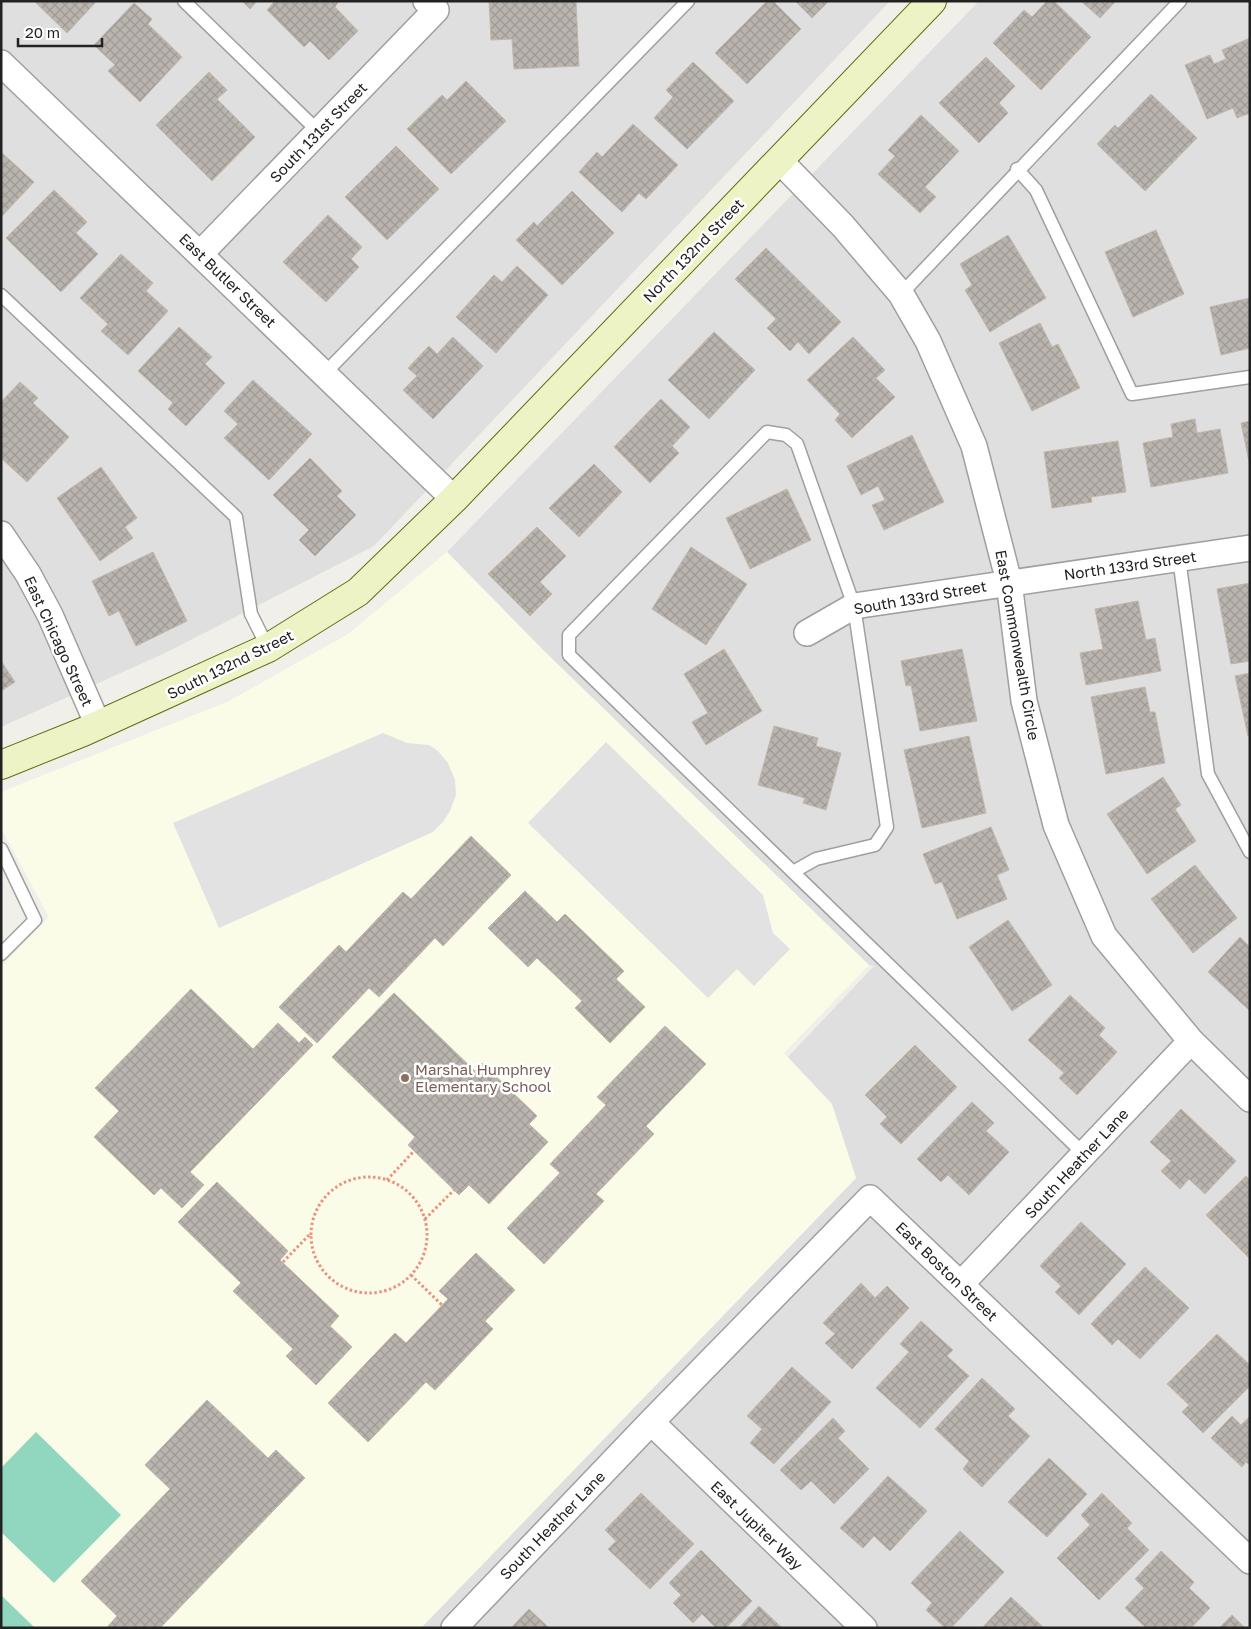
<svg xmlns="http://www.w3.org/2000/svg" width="1251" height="1629" font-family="'Golos Text',sans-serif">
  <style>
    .residential { fill: #dfdfdf }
    .education { fill: #fbfce7 }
    .pitch { fill: #91d6bf }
    .parking { fill: #e2e2e2 }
    .building { fill: url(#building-cross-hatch); stroke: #c1b7ad }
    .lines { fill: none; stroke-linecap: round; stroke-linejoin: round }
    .lane-casing { stroke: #9f9f9f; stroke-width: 15 }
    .street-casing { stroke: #9f9f9f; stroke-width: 28 }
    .secondary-casing { stroke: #606f12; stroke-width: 30 }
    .path { stroke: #eb9180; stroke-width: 3; stroke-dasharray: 2.5 2.5; stroke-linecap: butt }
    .lane { stroke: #fff; stroke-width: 12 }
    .street { stroke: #fff; stroke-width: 25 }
    .secondary { stroke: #eef3c5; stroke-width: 28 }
    .education-dot { fill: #8d6e63; stroke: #fff; stroke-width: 2 }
    .labels { text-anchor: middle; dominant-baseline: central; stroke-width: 5; stroke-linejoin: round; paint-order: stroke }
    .street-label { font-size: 15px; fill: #222; stroke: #fff }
    .education-label { font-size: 15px; fill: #785e54; stroke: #fff; text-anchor: start }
  </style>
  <defs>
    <pattern id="building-cross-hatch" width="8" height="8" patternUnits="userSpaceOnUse" patternTransform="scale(1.25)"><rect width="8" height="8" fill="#bab4af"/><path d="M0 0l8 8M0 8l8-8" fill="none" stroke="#a09a96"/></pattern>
  </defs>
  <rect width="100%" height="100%" fill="#f1efe9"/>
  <path class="residential" d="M1 1H890L374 546 165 653 1 727Z
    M979 1H1250V1628H421L856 1178 787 1058 874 966 869 965 543 650 447 552Z"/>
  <path class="education" d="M447 552 543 650 869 965 784 1053 832 1104 856 1178 421 1628H1V967L49 917 1 828V792L229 701 348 634Z"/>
  <path class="pitch" d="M36 1432 121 1515 54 1583 1 1532V1468Z
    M1 1595 35 1628H1Z"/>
  <path class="parking" d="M383 733 407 743 429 745 438 751 448 763 455 780 456 795 450 811 443 822 433 832 219 928 173 823Z
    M606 742 763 895 773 933 790 949 754 986 737 969 708 998 528 823Z"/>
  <path class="building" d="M34 1H92L95 3 67 33Z
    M242 1H257L250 9Z
    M275 1H339L335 7 358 31 329 60 310 41 304 47 267 10Z
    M489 1H576L579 66 514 69 512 39 491 40Z
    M767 1H773L801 29 747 84 715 53Z
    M795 1H829L812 18Z
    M1047 1H1054L1091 37 1041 90 993 43 1024 10 1032 17Z
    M1081 1H1116L1100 18Z
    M134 3 152 19 148 24 182 57 140 102 108 71 115 65 94 45Z
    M1250 38V113L1237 118 1233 108 1207 119 1185 65 1210 55 1214 64 1226 59 1222 50Z
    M986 57 1015 86 999 103 1008 113 979 143 939 103Z
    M693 62 734 101 687 149 654 118 673 97 666 90Z
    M209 72 227 90 217 99 255 137 212 181 156 125Z
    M466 81 506 121 451 174 407 129 442 95 447 100Z
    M1151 94 1197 138 1145 191 1097 144 1115 125 1118 128Z
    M921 115 959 151 925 187 936 197 920 213 878 174 895 156 888 150Z
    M633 124 678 165 646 199 639 193 622 212 579 172 597 152 602 157Z
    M396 146 439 189 387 240 345 197Z
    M1 152 34 182 1 217Z
    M54 190 87 222 76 233 98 254 61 292 6 238Z
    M572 191 614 233 562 285 516 240 534 222 537 226Z
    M328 215 362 247 351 259 359 267 326 302 283 262Z
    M1156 230 1184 294 1133 317 1105 252Z
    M1008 235 1046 298 990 332 965 290 972 285 960 264Z
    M766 248 841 322 809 354 798 342 790 351 767 328 776 319 735 279Z
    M121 254 153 283 146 291 168 311 128 355 101 331 108 324 80 298Z
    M517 266 548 295 496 353 456 317 494 275 502 282Z
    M1250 298V348L1221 355 1210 307Z
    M1040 323 1052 347 1058 344 1080 388 1032 411 999 343Z
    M179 327 212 357 205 364 225 383 186 426 168 409 173 403 138 371Z
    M714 332 755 370 709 419 668 380Z
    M453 337 483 366 433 419 403 390 417 376 408 368 429 346 437 354Z
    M853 337 885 370 876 378 895 397 852 438 835 420 840 414 807 380Z
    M253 380 312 434 269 480 224 438 238 424 224 411Z
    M20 382 38 398 33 403 69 437 27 482 1 458V402Z
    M661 399 690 427 672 446 679 453 650 483 614 447Z
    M1195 419 1197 433 1220 429 1228 473 1151 487 1143 443 1173 437 1171 424Z
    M1250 421V466L1241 423Z
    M912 435 944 502 884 530 872 505 885 500 878 486 861 495 847 466Z
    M1118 441 1126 492 1091 497 1092 502 1052 508 1044 452Z
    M310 458 342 491 337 496 356 515 315 556 299 540 309 530 273 495Z
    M594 464 622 492 579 537 549 508Z
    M101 467 137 518 125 527 133 538 100 561 57 498Z
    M787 489 811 540 750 569 726 518Z
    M537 527 566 556 540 582 552 594 530 616 488 574Z
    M691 547 747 584 706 645 652 609Z
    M153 552 187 621 136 646 119 611 109 616 92 581Z
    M1250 583V661L1231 664 1217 589Z
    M1138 601 1146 640 1155 638 1161 671 1086 685 1080 653 1103 649 1095 609Z
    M724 649 762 711 706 745 692 722 708 713 684 674Z
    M962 649 977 721 920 731 911 685 906 686 901 661Z
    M1 661 15 682 1 691Z
    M1250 673V736H1248L1235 676Z
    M1145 687 1150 712H1155L1165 763 1106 774 1091 697Z
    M774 726 818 738 816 746 841 753 826 810 803 803 805 798 758 785Z
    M969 736 986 813 922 828 904 750Z
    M1163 777 1181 805 1175 809 1196 841 1147 874 1107 814Z
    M991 827 1009 870 997 875 1007 899 957 919 942 882 935 884 923 854Z
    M471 836 511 875 443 946 435 938 379 997 369 988 317 1043 279 1007 339 945 346 952 403 892 411 899Z
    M1195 865 1237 918 1193 953 1151 899Z
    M525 891 557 922 565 914 624 971 616 979 645 1007 610 1043 575 1008 582 1001 537 958 528 967 488 928Z
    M1008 920 1052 985 1012 1011 969 947Z
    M1240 937 1250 947V1011L1208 972Z
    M191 989 253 1049 278 1023 299 1043 305 1037 313 1045 190 1172 204 1185 182 1208 161 1188 154 1195 94 1137 119 1111 95 1088Z
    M394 993 475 1071 482 1063 537 1116 529 1124 548 1142 489 1204 469 1185 459 1195 408 1145 415 1137 332 1057Z
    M1070 995 1105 1028 1099 1035 1117 1052 1077 1095 1059 1078 1064 1073 1028 1040Z
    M665 1026 706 1064 646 1126 654 1134 596 1194 604 1201 544 1264 507 1228 560 1173 550 1164 606 1105 597 1097Z
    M915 1045 957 1087 901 1144 880 1124 887 1117 865 1095Z
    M972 1102 994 1123 986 1131 1009 1152 969 1195 948 1175 941 1182 917 1159Z
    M1181 1109 1236 1161 1205 1194 1189 1179 1180 1189 1161 1171 1171 1161 1150 1142Z
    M1246 1176 1250 1180V1259L1206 1215Z
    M217 1182 288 1251 280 1260 339 1316 330 1326 352 1347 316 1385 286 1356 293 1349 233 1291 241 1283 178 1222Z
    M1081 1222 1126 1264 1079 1315 1055 1292 1061 1286 1040 1266Z
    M476 1253 515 1290 485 1321 493 1329 435 1390 426 1382 368 1442 328 1403 395 1333 406 1343 448 1299 439 1291Z
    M1145 1267 1189 1308 1140 1359 1118 1339 1112 1345 1091 1324Z
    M861 1283 875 1298 887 1286 909 1308 852 1369 825 1343 835 1334 823 1323Z
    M921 1321 953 1350 947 1356 969 1376 920 1428 876 1388 909 1352 900 1344Z
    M1217 1334 1250 1365V1386L1203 1433 1182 1412 1189 1405 1167 1384Z
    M792 1367 831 1402 774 1464 750 1443 762 1429 747 1416Z
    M982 1378 1015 1409 1008 1416 1030 1436 982 1487 963 1469 969 1461 935 1429Z
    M207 1400 268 1458 276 1450 305 1478 160 1628H109L108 1626 117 1616 81 1581 170 1489 145 1465Z
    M1232 1416 1241 1425 1250 1416V1465L1246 1462 1242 1467 1211 1438Z
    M833 1418 845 1431 838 1438 869 1469 834 1504 811 1481 801 1490 780 1470Z
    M1049 1458 1087 1494 1047 1537 1008 1502Z
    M888 1476 927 1511 890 1551 874 1536 863 1548 840 1528Z
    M641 1493 694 1544 650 1589 608 1549 616 1541 605 1530Z
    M1102 1493 1132 1523 1127 1528 1149 1550 1099 1600 1057 1558 1090 1525 1081 1515Z
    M960 1531 1004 1572 951 1628H945L926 1610 932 1603 911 1583Z
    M701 1550 752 1601 726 1628H716L702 1614 693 1623 673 1603 681 1595 669 1583Z
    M1161 1551 1194 1582 1189 1588 1210 1608 1191 1628H1146L1125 1608 1144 1588 1135 1579Z
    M1011 1597 1044 1628H982Z
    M759 1606 782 1628H739Z
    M529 1609 549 1628H511Z
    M1232 1615 1245 1628H1219Z"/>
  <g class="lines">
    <g class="lane-casing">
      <path id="lane" d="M184 1 319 132
        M1017 169 1036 190 1132 394 1250 377
        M901 294 1180 1
        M1 295 236 517 251 614 268 648
        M325 373 688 1
        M1179 558 1208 774 1250 852
        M1 849 35 920 1 954
        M793 872 816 859 875 845 887 827 854 606 797 444 786 435 767 432 569 635V655L1084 1154"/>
    </g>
    <g class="street-casing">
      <path id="street" d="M1 63 454 499
        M779 160 843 226 901 294 928 341 974 446 1009 582 1024 701 1056 825 1104 936 1191 1041 1250 1099
        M200 254 436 10 426 1
        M1 534 28 574 50 615 98 725
        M807 633 854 606 1250 548
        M961 1284 1191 1041
        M651 1422 864 1628
        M454 1628 651 1422 870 1198 1250 1561"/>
    </g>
    <g class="secondary-casing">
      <path id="secondary" d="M1 765 83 732 268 648 358 592 454 499 932 1"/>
    </g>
    <path class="path" d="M311 1235a58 58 0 1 1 116 0a58 58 0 1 1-116 0Z
      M387 1180 414 1151
      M425 1219 454 1190
      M283 1262 311 1233
      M411 1275 442 1305"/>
    <use href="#lane" class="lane"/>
    <use href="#street" class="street"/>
    <use href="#secondary" class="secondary"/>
  </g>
  <circle class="education-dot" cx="405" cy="1078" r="5"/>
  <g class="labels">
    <g class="street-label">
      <text transform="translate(318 132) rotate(-46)">South 131st Street</text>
      <text transform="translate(693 250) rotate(-46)">North 132nd Street</text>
      <text transform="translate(228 280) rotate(44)">East Butler Street</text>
      <text transform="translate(1130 565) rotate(-8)">North 133rd Street</text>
      <text transform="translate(920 597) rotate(-10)">South 133rd Street</text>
      <text transform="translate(59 641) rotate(65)">East Chicago Street</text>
      <text transform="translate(1018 645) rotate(80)">East Commonwealth Circle</text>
      <text transform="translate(230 664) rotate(-26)">South 132nd Street</text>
      <text transform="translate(1076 1163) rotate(-47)">South Heather Lane</text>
      <text transform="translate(947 1271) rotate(44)">East Boston Street</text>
      <text transform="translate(552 1525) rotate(-46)">South Heather Lane</text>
      <text transform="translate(757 1525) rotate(44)">East Jupiter Way</text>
    </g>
    <g class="education-label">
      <text x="415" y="1069">Marshal Humphrey<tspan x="415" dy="17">Elementary School</tspan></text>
    </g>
  </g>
  <rect width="1251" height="1629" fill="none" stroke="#222222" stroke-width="5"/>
  <path d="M18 38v8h84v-8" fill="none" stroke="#222222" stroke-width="2.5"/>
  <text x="25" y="38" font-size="15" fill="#222222" stroke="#ffffff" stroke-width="4" paint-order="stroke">20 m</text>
</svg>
